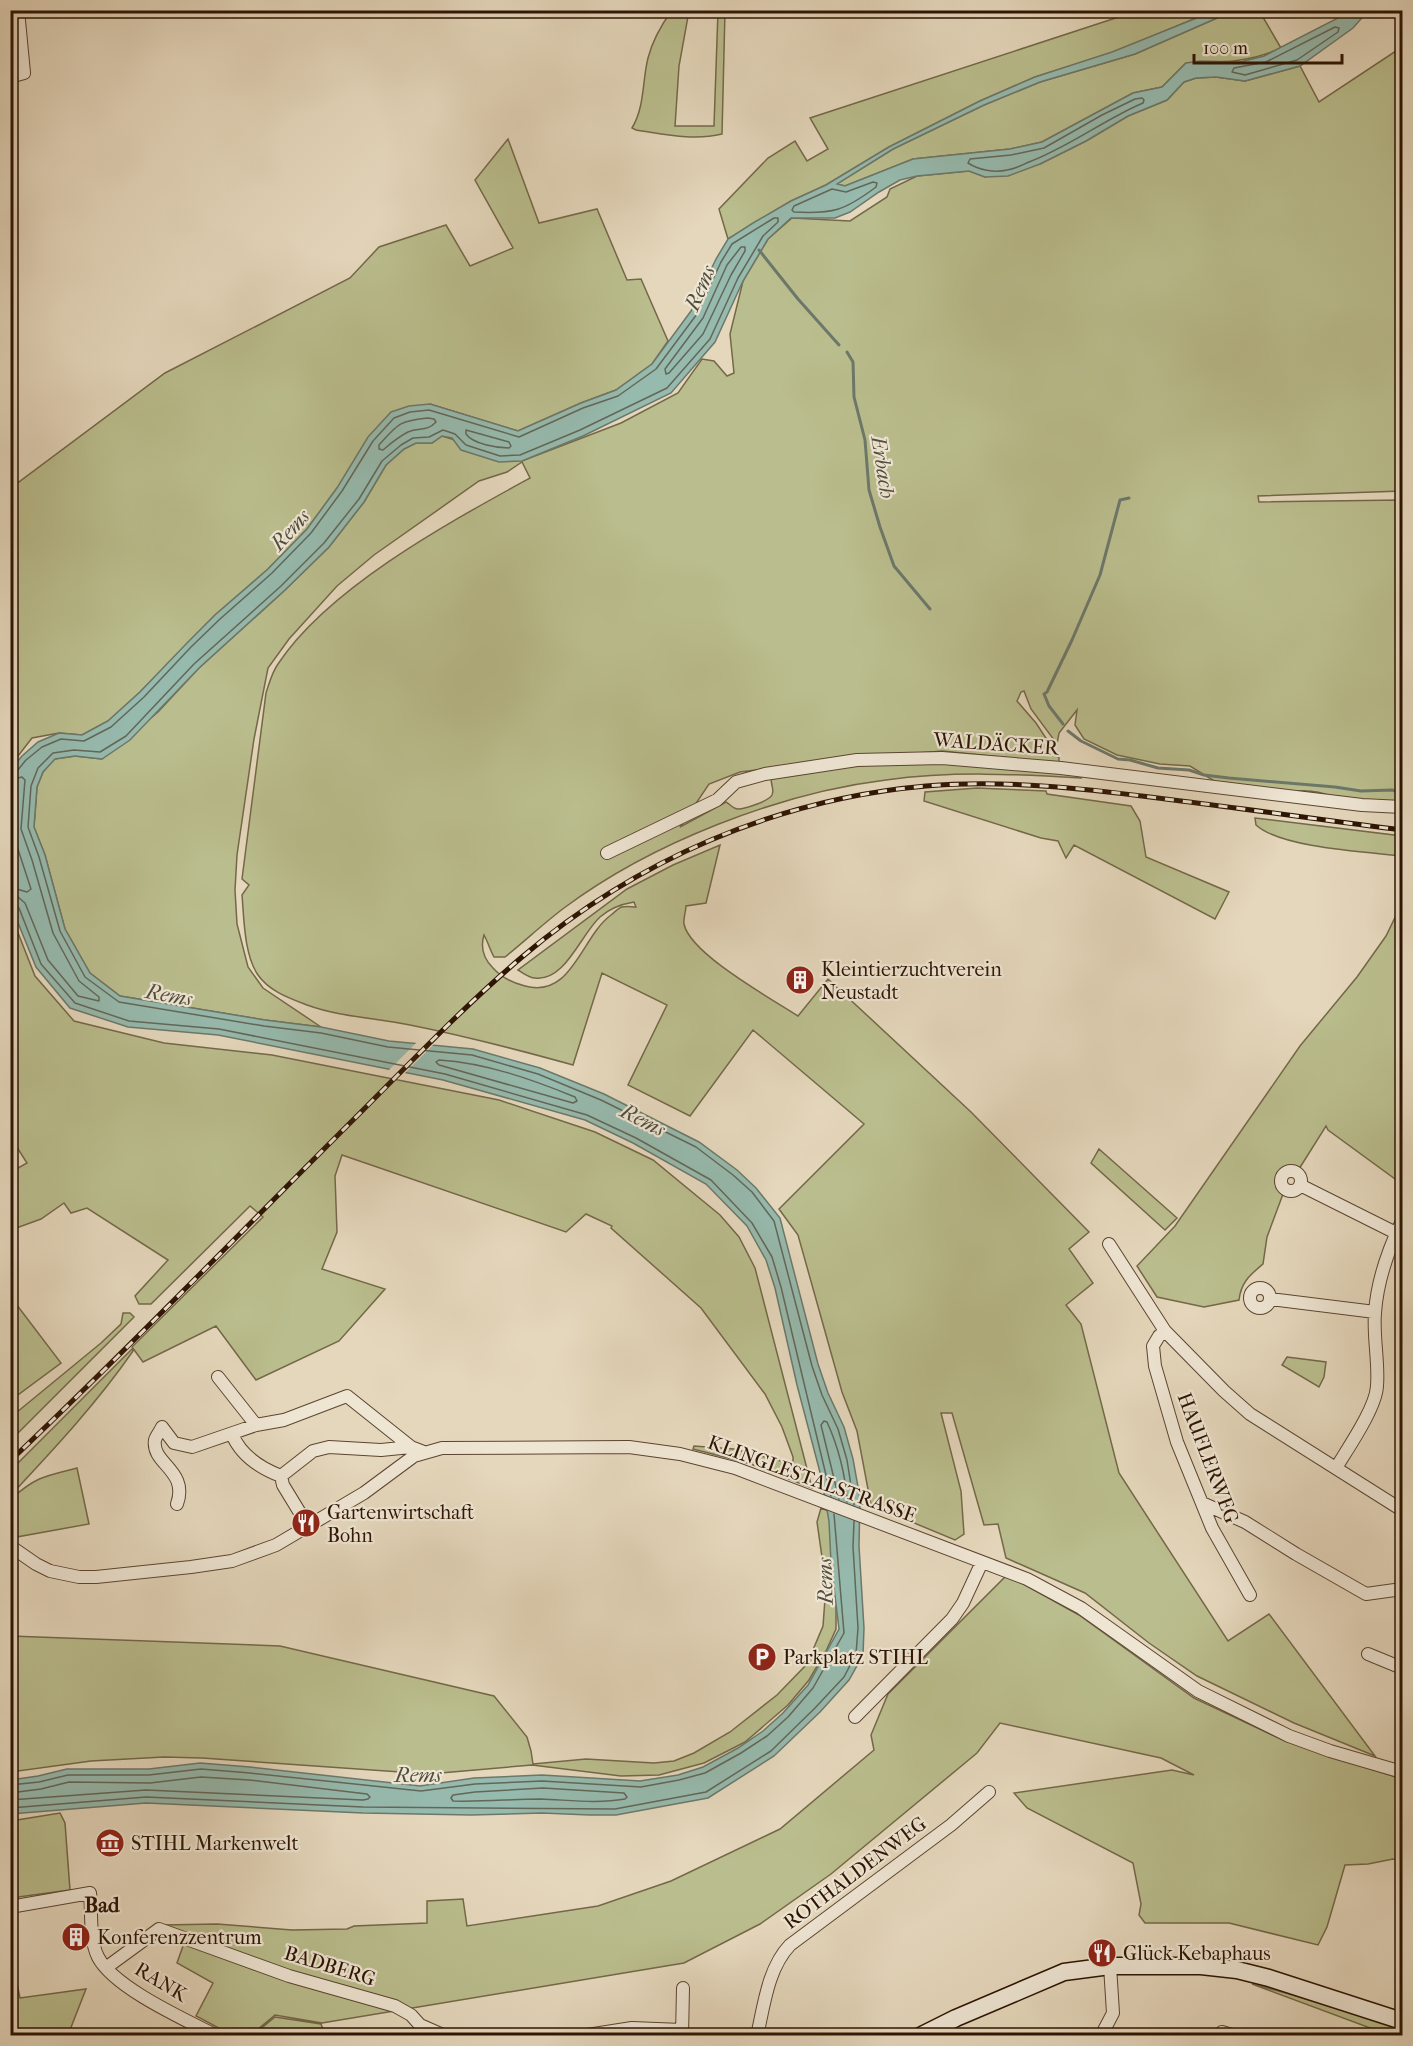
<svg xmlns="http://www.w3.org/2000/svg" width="1413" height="2046" font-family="'IM FELL French Canon',serif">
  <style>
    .green { fill: #babd8d; stroke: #746848; stroke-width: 1.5 }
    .water { fill: #96baae; stroke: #6c786a; stroke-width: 1.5 }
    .pier { fill: #e5d7bc }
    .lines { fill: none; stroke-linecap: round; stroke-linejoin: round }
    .shore { stroke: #626758; stroke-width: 1.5 }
    .stream { stroke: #6c786a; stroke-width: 3 }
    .street-casing { stroke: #5b4531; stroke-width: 14 }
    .secondary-casing { stroke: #2d1403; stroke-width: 19 }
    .street { stroke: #eee5d3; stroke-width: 12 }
    .secondary { stroke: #eee5d3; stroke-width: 16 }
    .rail-casing { stroke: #2d1403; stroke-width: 5 }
    .rail { stroke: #eee5d3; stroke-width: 3; stroke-dasharray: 9; stroke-linecap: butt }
    .labels { text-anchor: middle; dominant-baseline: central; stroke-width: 4.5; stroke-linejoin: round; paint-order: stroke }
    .street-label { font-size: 20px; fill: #2d1403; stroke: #eee5d3 }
    .poi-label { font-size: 20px; fill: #2d1403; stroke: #eee5d3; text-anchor: start }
    .water-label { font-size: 21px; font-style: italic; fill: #524e3f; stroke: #eee5d3 }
    .neighbourhood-label { font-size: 21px; font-weight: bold; fill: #2d1403; stroke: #eee5d3 }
  </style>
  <rect width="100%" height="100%" fill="#e5d7bc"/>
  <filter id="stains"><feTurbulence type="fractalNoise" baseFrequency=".00333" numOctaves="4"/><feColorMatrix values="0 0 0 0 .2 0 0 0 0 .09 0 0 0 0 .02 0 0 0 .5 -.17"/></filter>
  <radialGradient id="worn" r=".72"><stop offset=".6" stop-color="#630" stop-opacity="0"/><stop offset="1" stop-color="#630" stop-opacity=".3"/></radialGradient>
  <path class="green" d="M672 10 689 11 679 66 675 126H714L718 11H725L722 134C693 141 664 134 636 130L632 128C645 106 642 82 648 58 652 42 662 24 672 10Z
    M1137 11H1213L1112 53 1035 77 980 101 889 147 826 185 791 201 728 239 719 209 768 158 795 141 807 161 828 149 810 118Z
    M1233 11 1260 12 1281 48C1248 63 1221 62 1186 63L1162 87 1133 93 1042 142 1010 149 913 159 845 186 836 184 893 149 984 105 1040 82 1135 54Z
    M1402 47V491L1258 496 1259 502 1402 500V803L1334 797C1321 792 1305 789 1292 792L1219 784 1190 766 1160 764 1117 755 1084 739 1075 725 1077 710 1059 733 1057 744 1031 709 1024 691 1021 692 1017 701 1036 723 1059 758V763L942 751 825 761 740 772 709 784 680 827 726 802C730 804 733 809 738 809 745 809 769 801 772 795 775 788 769 783 772 776L857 765 941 762 1078 772 1081 778C1016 774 951 771 886 780 779 793 651 843 564 908 544 923 525 941 505 957H494C490 950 488 942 484 935 480 948 483 958 493 968 501 977 513 983 525 986 572 999 581 937 611 915 614 913 618 908 622 907 626 906 632 907 636 907L634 902C622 904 610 908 600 917 581 934 565 982 535 978 529 978 523 973 518 970L627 889 673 865 720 845 706 903 686 906C686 911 683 919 684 924 690 954 772 999 798 1016L828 979 971 1112 1089 1232 1069 1249 1093 1283 1066 1305 1081 1324 1119 1473 1228 1641 1269 1614 1375 1756 1294 1723 1197 1676 1149 1643 1085 1593 1006 1558 998 1524 984 1525 952 1413H941L961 1491 964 1534 955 1540 871 1505 857 1431 842 1392 798 1235 779 1209 864 1124 753 1030 690 1116 628 1085 667 1005 602 973 573 1065C519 1050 465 1036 410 1025 376 1018 340 1017 307 1005 289 998 269 991 258 975 244 955 244 918 242 895L249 885 242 879 266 693C269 684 272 672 278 664 329 587 450 522 530 478L522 462 507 472 479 481 374 555 337 586 289 639 268 668 254 739 237 855 235 890 237 924 248 967 263 988 321 1027 265 1020 120 996 90 973 65 929 45 855 34 827 37 787 43 772 54 759 75 756 102 759 158 712 199 668 285 590 329 547 364 502 386 465 404 449 416 443H432L442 436 522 461 621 423 678 393 702 359 714 361 727 376 734 373 730 334 743 281 768 239 792 218 850 221 887 197 890 189 917 176 969 171 985 177 1040 164 1086 141 1128 116 1167 100 1184 82 1196 78 1216 77 1245 81 1300 66 1319 102Z
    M508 139 539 223 597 209 627 280 641 279 668 341 652 364 616 390 581 403 518 431 430 404 337 488 307 529 268 569 215 615 140 692 108 721 82 735 59 733 32 738 11 765V488L165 373 350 278 379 247 446 225 470 266 513 248 475 180Z
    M977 788 1046 791 1047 794 1131 806 1140 821 1146 857 1229 892 1215 919 1074 845 1066 858 1058 841 1041 838 924 801 925 792Z
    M1255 818 1402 836V856C1367 852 1281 848 1256 825Z
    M1402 903V1184L1328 1130 1326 1126 1299 1169 1290 1166C1276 1171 1269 1184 1283 1194L1267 1237 1263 1264C1250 1275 1241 1282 1239 1300L1204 1307 1157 1297 1137 1266 1175 1226 1300 1046 1357 977 1386 936Z
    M11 915 35 976 74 1021 164 1043 272 1055 499 1100 595 1132 653 1160 720 1215 739 1237 755 1268 812 1488 751 1464 693 1449 694 1446 734 1449 793 1464V1457L782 1427 765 1394 701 1308 611 1228 612 1226 586 1214 566 1232 342 1155 335 1176 337 1232 322 1269 385 1289 339 1341 256 1380 216 1326 143 1362 132 1347 263 1217 250 1206 151 1304H139L135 1296 168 1260 87 1208 71 1213 64 1203 41 1219 11 1230V1172L27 1163 11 1138Z
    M1099 1149 1177 1218 1165 1230 1091 1163Z
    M10 1296 61 1363 11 1400H10Z
    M123 1313H130L134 1317 11 1440V1417L101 1343 121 1324Z
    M132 1349 133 1351C97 1403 54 1449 11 1495V1470Z
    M1287 1357 1326 1362 1324 1377 1319 1387 1282 1365Z
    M77 1468 89 1524 11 1538 10 1500 12 1498C37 1476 46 1476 77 1468Z
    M821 1508 831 1512 836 1571V1629L826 1651 809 1680 788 1705 745 1742 704 1763 659 1775 621 1776 532 1765 429 1774 202 1758 164 1757 91 1761 11 1772V1636L280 1646 494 1696 527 1737 531 1751 533 1764 586 1759 654 1763 674 1761 694 1753 730 1732 777 1695 807 1664 823 1626 826 1585 817 1522Z
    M1007 1575 1079 1615 1194 1698 1285 1741 1402 1779V1861L1393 1859 1368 1864 1345 1865 1327 1927 1318 1945 1229 1923H1145L1139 1915 1141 1904 1133 1863 1027 1808 1014 1793 1172 1770 1194 1775 1161 1758 1000 1723 977 1753 831 1874 760 1924 684 1963 322 2023 275 2015 251 2035H232L196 2016 213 1983 177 1963 183 1946 160 1932 162 1925 217 1924 292 1930 347 1929 354 1926 427 1923V1901L463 1899 467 1926 598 1906 671 1881 780 1829 874 1750 871 1735 888 1694Z
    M60 1813 65 1823 70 1890 11 1898V1821Z
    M11 1956 20 1998 86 1989 68 2035H11Z
    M1252 1984 1286 1993 1402 2029V2035H1389Z
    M275 2017 321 2024 325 2035H263L258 2031Z"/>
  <path class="water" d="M1214 11H1233L1135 54 1040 82 984 105 893 149 837 184 845 186 913 159 1010 149 1042 142 1133 93 1162 87 1186 63 1200 61 1240 62 1264 56 1340 17 1346 11H1368L1353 28 1300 66 1245 81 1216 77 1196 78 1184 82 1167 100 1128 116 1086 141 1040 164 1008 176 985 177 969 171 917 176 900 180 879 192 850 212 835 218H791L768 239 743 281 715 342 671 393 583 436 522 461 499 462 461 450 452 438 442 436 432 443H416L404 449 386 465 364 502 329 547 285 590 199 668 130 740 102 759 75 756 55 759 43 772 37 787 34 827 45 855 65 929 90 973 120 996 265 1020 321 1027 389 1041 473 1049 540 1068 604 1094 699 1142 737 1170 756 1188 780 1218 818 1364 828 1393 844 1427 853 1459 860 1498 859 1546 864 1628 863 1655 849 1680 820 1712 774 1756 708 1798 670 1805 616 1815H590L542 1813 471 1815 363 1813 146 1803 11 1814V1780L38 1776 67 1769H149L200 1763 250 1767 420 1786 474 1778 542 1775 640 1781 678 1775 703 1767 738 1748 763 1731 783 1713 808 1685 839 1629 831 1563 829 1521 821 1476 797 1385 775 1288 766 1260 747 1226 706 1184 633 1143 585 1120 443 1080 218 1035 128 1027 70 1008 36 967 14 913 10 898V773L12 768 22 756 38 742 59 733 82 735 108 721 140 692 187 643 215 615 268 569 307 529 337 488 368 437 391 412 409 406 430 404 518 431 581 403 616 390 652 364 691 311 716 259 728 239 753 223 791 201 826 185 889 147 980 101 1035 77 1112 52Z"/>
  <path class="pier" d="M418 1041 435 1043 403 1075 387 1072Z"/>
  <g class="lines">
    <path class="shore" d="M1335 27 1339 28 1338 32 1297 60 1245 75 1232 72 1234 68 1266 62Z
      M1142 98 1144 100 1143 103C1105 119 1069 147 1029 162 1022 165 1015 169 1007 170 994 173 979 170 968 163L970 159 1011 155 1044 148 1102 115 1135 99Z
      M873 182 877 183 876 187C844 211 833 214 794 212L792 210 794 206 832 189 846 192Z
      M741 247H745V251L731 275 703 334 669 373 666 374 665 369 703 318 727 265Z
      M428 418 434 419 436 422C427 432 419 427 408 432 398 437 391 443 383 450L379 449V445C398 424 398 421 428 418Z
      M466 430 509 442 511 446 509 448C497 448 473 444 466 434Z
      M10 773 17 771 26 760 42 747 61 739 84 741 111 727 144 697 191 647 220 619 272 573 311 533 342 491 373 441 394 418 410 412 429 410 519 437 583 408 618 396 656 369 697 314 721 262 732 244 774 218H778V222L763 236 738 278 710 339 667 388 580 430 520 455 500 456 466 445 455 434 443 430 429 437 413 438 401 445 382 461 359 499 324 543 281 586 194 664 126 736 100 752 74 750 53 753 38 768 31 786 28 827 39 857 60 931 85 977 119 1002 264 1026 321 1033 388 1047 472 1055 538 1074 601 1100 696 1147 733 1175 752 1192 774 1221 812 1366 822 1395 838 1429 847 1460 854 1505
      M10 780 22 777 25 780 21 829 32 860 53 933 79 981 99 997V1001L78 996 48 960 25 903 18 897 10 896
      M10 789 14 792 12 831 31 889 27 892 10 887
      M10 904H15L19 908 41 964 75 1003 129 1021 219 1029 445 1074 587 1115 636 1138 711 1180 752 1223 772 1257 781 1287 831 1496
      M439 1060C486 1063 531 1079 575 1097L577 1101 573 1103 439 1065 436 1062Z
      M839 1499 821 1425 824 1421 827 1422C838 1446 846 1476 847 1502
      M10 1785 39 1782 68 1775H149L201 1769 250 1773 421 1791 475 1784 542 1781 641 1787 679 1780 705 1773 741 1753 767 1736 788 1717 813 1688 844 1633 834 1514
      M543 1788 624 1793 627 1797 625 1799C597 1804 569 1800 541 1799 512 1799 483 1802 453 1801L451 1798 453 1795 475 1792Z
      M10 1793 41 1789 69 1782 150 1783 201 1777 249 1780 367 1794 370 1797 368 1799 363 1800 146 1790 10 1800
      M10 1808 146 1797 363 1807 615 1809 706 1792 771 1751 815 1708 844 1677 856 1654 858 1628 853 1547 854 1521"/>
    <path class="stream" d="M759 250 798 299 839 345
      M847 352 853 362 854 397 865 440 869 490 880 527 894 566 930 609
      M1063 724 1049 706 1044 694 1047 692 1072 640 1100 575 1120 500 1129 498
      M1068 731 1081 741 1118 759 1130 760 1158 768 1189 770 1204 775 1229 778 1335 787 1361 791 1392 790 1402 793"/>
    <g class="street-casing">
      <path id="street" d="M10 77 24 73 18 10
        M607 853 717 800 736 782 765 774 857 760 942 758 1061 768 1362 805 1402 807
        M1281 1181a10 10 0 1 1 20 0a10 10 0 1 1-20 0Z
        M1300 1185 1396 1233
        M1109 1244 1165 1331 1224 1391 1250 1414 1402 1510
        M1250 1298a10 10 0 1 1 20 0a10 10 0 1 1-20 0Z
        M1270 1299 1375 1312
        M1165 1331 1159 1336 1153 1346 1155 1366 1177 1442 1212 1528 1250 1595
        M218 1377 256 1425
        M232 1434C241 1456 260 1468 281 1476L313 1451 329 1447 381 1450 411 1447
        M1336 1468C1348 1448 1376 1408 1377 1386 1379 1362 1373 1337 1375 1313 1377 1282 1389 1248 1402 1221
        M281 1476 283 1485 308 1526
        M1202 1503 1245 1522 1296 1554 1366 1594 1402 1589
        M177 1504C189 1470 151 1464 155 1440 156 1436 161 1430 162 1427L174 1443 192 1447 256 1425 284 1420 347 1396 411 1447 424 1452
        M10 1546 36 1564 50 1571 79 1577H96L191 1567 232 1561 276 1545 364 1493 414 1456 442 1448 629 1447 680 1454 735 1468 1027 1579 1081 1608 1198 1691 1289 1736 1330 1751 1402 1772
        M1368 1654 1402 1668
        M855 1717 952 1619 963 1603 982 1562
        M10 1907 90 1893C92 1912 89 1939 98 1957 114 1988 186 2020 217 2036
        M107 1967 159 1929 289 1976 395 2006 411 2015 420 2025 445 2036
        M581 2036 632 2028 682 2030
        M682 2036 683 1988
        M757 2036C764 2005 768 1968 790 1945L951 1825 989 1792
        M1101 2036 1113 2013 1110 1966
        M1220 2036 1222 2032 1235 2036"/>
    </g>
    <g class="secondary-casing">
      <path id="secondary" d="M920 2036 956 2018 1064 1972 1110 1966H1201L1237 1970 1269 1978 1402 2021"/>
    </g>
    <use href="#street" class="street"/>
    <use href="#secondary" class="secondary"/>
    <g class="rail-casing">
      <path id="rail" d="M10 1461C122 1355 229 1244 338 1135 399 1075 457 1012 522 957 636 860 777 799 926 786 1011 779 1097 790 1181 801 1255 810 1329 821 1402 830"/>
    </g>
    <use href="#rail" class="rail"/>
  </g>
  <defs>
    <g id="building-disc" transform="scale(1.5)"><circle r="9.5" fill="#8f2418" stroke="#eee5d3"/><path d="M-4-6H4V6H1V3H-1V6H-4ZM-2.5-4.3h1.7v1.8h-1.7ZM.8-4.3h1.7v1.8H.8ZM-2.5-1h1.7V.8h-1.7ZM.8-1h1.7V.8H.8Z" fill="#fff"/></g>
    <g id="restaurant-disc" transform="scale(1.5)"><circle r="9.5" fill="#8f2418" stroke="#eee5d3"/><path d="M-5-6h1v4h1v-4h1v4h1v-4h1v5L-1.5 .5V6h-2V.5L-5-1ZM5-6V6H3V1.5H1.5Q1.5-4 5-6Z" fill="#fff"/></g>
    <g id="parking-disc" transform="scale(1.5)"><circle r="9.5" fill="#8f2418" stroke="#eee5d3"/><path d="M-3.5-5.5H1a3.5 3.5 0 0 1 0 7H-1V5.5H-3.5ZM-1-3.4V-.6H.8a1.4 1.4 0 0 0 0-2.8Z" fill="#fff"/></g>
    <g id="museum-disc" transform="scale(1.5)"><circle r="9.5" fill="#8f2418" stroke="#eee5d3"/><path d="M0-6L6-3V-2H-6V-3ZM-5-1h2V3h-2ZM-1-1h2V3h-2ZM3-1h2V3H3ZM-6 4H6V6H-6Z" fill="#fff"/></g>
  </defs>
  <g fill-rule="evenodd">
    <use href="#building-disc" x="800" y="980"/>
    <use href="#restaurant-disc" x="306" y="1523"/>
    <use href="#parking-disc" x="762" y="1657"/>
    <use href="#museum-disc" x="110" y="1843"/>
    <use href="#building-disc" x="76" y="1937"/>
    <use href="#restaurant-disc" x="1102" y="1953"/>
  </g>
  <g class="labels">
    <g class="street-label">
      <text transform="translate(996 744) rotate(4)">WALDÄCKER</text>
      <text transform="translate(1208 1458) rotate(69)">HAUFLERWEG</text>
      <text transform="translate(812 1479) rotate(20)">KLINGLESTALSTRASSE</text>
      <text transform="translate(855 1873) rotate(-37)">ROTHALDENWEG</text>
      <text transform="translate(330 1966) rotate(17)">BADBERG</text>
      <text transform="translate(161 1982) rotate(31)">RANK</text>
    </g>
    <g class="poi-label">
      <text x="821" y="969">Kleintierzuchtverein<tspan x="821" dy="23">Neustadt</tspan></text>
      <text x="327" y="1512">Gartenwirtschaft<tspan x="327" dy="23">Bohn</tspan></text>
      <text x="783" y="1657">Parkplatz STIHL</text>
      <text x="131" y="1843">STIHL Markenwelt</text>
      <text x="97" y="1937">Konferenzzentrum</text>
      <text x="1123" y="1953">Glück Kebaphaus</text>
    </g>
    <g class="water-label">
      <text transform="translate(700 288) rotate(-67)">Rems</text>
      <text transform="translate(883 467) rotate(81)">Erbach</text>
      <text transform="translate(290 530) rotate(-48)">Rems</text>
      <text transform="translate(169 995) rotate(10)">Rems</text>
      <text transform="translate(643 1120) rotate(27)">Rems</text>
      <text transform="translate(825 1581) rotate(-92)">Rems</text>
      <text x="418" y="1775">Rems</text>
    </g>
    <g class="neighbourhood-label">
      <text x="102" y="1905">Bad</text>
    </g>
  </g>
  <rect width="1413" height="2046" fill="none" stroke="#e5d7bc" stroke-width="36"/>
  <rect x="12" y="12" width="1389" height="2022" fill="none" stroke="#2d1403" stroke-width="3"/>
  <rect x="18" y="18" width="1377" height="2010" fill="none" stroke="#2d1403" stroke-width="1.5"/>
  <path d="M1194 54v9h148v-9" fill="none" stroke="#2d1403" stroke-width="3"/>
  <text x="1203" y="54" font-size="18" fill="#2d1403" stroke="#eee5d3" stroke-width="4.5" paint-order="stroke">100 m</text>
  <rect width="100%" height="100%" filter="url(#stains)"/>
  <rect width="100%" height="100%" fill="url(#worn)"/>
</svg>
